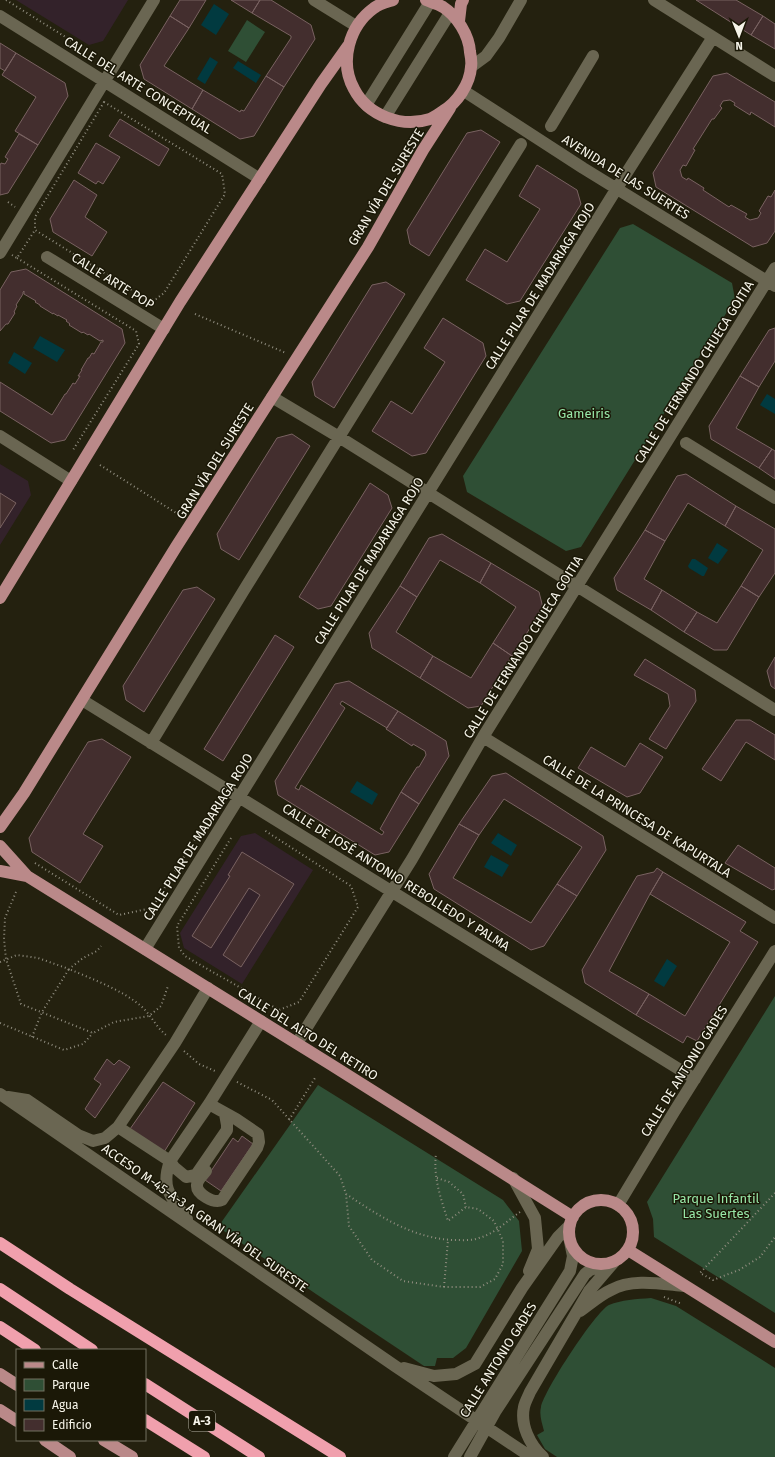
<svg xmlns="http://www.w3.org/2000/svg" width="775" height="1457" font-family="'Fira Sans',sans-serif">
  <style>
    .education { fill: #33222a }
    .green { fill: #2f4f35 }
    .water { fill: #013a40 }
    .building { fill: #432e2e; stroke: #796261 }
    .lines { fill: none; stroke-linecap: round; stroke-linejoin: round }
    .path { stroke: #908d7f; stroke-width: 2; stroke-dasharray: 1 3; stroke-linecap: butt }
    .minor { stroke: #6a6652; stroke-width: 12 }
    .major { stroke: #ba8989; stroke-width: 12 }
    .highway { stroke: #f0a0ad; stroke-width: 12 }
    .labels { text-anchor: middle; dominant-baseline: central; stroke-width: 3; stroke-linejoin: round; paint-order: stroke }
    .shield { fill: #1b1807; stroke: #b4b2a5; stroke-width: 1 }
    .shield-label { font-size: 12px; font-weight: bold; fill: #f6f4e9 }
    .street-label { font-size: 13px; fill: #f6f4e9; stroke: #1b1807 }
    .park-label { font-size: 13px; fill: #97e7a7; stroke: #1b1807 }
  </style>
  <rect width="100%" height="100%" fill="#24210f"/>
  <path class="education" d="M16 0H128L103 41 89 45Z
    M0 464 28 481 31 495 0 545Z
    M255 833 313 870 242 984 184 948 180 933 241 836Z"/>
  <path class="green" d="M247 20 265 32 246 62 228 51Z
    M633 224 732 283 735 299 581 547 566 551 467 492 463 476 620 228Z
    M775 996V1313L654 1237 653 1219 647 1202Z
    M318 1085 503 1200 519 1221 522 1251 466 1348 453 1358H437L435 1366H424L316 1294 218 1227Z
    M651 1298 676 1306 775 1368V1457H557L545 1449 537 1435 544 1431C542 1423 539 1415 541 1407 544 1391 595 1312 609 1305 621 1300 637 1299 651 1298Z"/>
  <path class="water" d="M214 4 229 14 216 35 201 25Z
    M210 57 218 62 205 84 197 79Z
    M238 61 261 75 256 83 233 68Z
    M40 336 65 350 57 362 33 348Z
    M14 352 32 363 25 374 8 363Z
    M767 394 775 399V414L760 405Z
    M717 543 728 550 718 564 708 558Z
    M692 559H695L708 568 704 576H702L689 568 688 566Z
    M357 781 378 794 372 805 350 792Z
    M498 833 517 845 511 856 491 843Z
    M491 855 509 865 502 877 484 867Z
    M667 959 677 966 664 987 654 981Z"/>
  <path class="building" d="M180 0H206L189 28 170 16Z
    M231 0H260L252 13Z
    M260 0H271L311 25 315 39 284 87 266 76 291 38V36L252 13Z
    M696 0H736L763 16 751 35Z
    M170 16 189 28 164 66 203 90 192 109 144 79 140 65Z
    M763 16 775 24V49L751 35Z
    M0 43 16 53 5 71 0 68Z
    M16 53 65 83 68 96 38 145 15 131 36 97 2 75Z
    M727 73 775 102V127L751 112 750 115 734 105 735 103 730 100 723 101 720 106 722 108 714 119H712L693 149 695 150 686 166 683 165 680 170 682 177 687 180 688 178 704 188 703 190 729 207 731 205 747 214 745 217 750 220 758 218 761 213 759 211 768 196 771 197 775 190V231L767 243 753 247 656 187 653 173 713 76Z
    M266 76 284 87 254 136 240 139 192 109 203 90 240 112 241 110 244 111Z
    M120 119 169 149 159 166 109 136Z
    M481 130 500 142 429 256 410 244 407 230 467 133Z
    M19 134 38 145 8 193 0 195V165L1 163 5 164 8 159 5 157Z
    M96 143 120 157 103 184 98 181 96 184 78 173Z
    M537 165 577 190 581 204 520 301 507 304 466 280 485 249 507 262 540 209 519 196Z
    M74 180 97 195 85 217 107 232 92 256 53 232 50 219Z
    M26 269 122 329 125 343 65 440 51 443 0 411V382L52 415 65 394H66L73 383 75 384 80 376H78L82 370H81L88 358H89L92 353 94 354 101 342H103V340L100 341 89 334 88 335 83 332 82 333 69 325 70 324 66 321 67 320 58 315V316L53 313V314L40 306V305L35 302 36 301 24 294V291L23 292V294L16 305 17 306 14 312 15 313 8 324H6L0 331V290L11 272Z
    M386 282 405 294 334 408 315 396 312 382 372 285Z
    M443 318 483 343 486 356 426 453 412 456 372 431 391 401 412 414 445 362 424 348Z
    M775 328V361L759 387 740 376 769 330Z
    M740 376 759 387 736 428 772 449 759 468 711 439 709 426Z
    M292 434 310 446 239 560 221 549 217 534 277 438Z
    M772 449 775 451V479L759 468Z
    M686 474 736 506 725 526 688 503 665 541 645 530 677 476Z
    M370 483 388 495 392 508 331 606 318 609 299 597Z
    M0 493 16 503 0 528Z
    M736 506 775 529V573L759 597 741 586 763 550 725 526Z
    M645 530 665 541 644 579 662 590 651 610 617 590 614 578Z
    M442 534 491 563 480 583 440 560 417 597 400 586 429 538Z
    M491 563 539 592 543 608 512 656 493 643 516 607 480 583Z
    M400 586 417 597 396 632 433 656 420 678 372 648 369 633Z
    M741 586 759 597 727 650H714L684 632 697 612 717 623Z
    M197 587 215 599 144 712 126 700 123 686 183 590Z
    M662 590 697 612 684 632 651 610Z
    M275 635 294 647 223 761 204 749Z
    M493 643 512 656 481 706 468 708 420 678 433 656 471 678Z
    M775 657V689L771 686 767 671Z
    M645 659 695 690 696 701 666 749 649 739 670 706 668 694 634 675Z
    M349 681 398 711 387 728 342 701 340 704 345 708 295 788 299 790 301 785 382 835 384 832 380 829 401 792 419 804 389 852 375 855 278 795 275 781 335 684Z
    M398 711 446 741 449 756 419 804 401 792 417 767H419L426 755 425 751 413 744 412 746 386 729Z
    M736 720H750L775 735V760L746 742 721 781 702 769Z
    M102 739 131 757 83 834 103 846 80 883 32 852 29 838 88 742Z
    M640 743 663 757 640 793 627 797 578 768 591 747 625 767Z
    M506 773 603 836 606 850 577 896 557 884 582 847 504 799 479 835 459 824 492 776Z
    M459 824 479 835 453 878 531 923 557 884 577 896 544 946 531 950 434 889 429 874Z
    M738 845 775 868V889L772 890 725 863Z
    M242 852 294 884 241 967 223 955 260 895 249 888 211 948 192 936 230 876 228 875Z
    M657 868 663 872 650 894 609 971 649 994 636 1015 585 983 582 970 637 876 654 872Z
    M663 872 746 922 740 931 758 942 697 1041 687 1036 683 1043 636 1015 649 994 685 1016 730 942 650 894Z
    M107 1059 114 1065 119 1060 130 1067 95 1118 85 1109 101 1084 94 1079Z
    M163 1082 195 1103 164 1152 130 1129Z
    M242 1136 253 1144 221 1191 205 1180 233 1138 238 1142Z"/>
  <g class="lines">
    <path class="path" d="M6 0 80 46
      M104 102 222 174 225 194 164 293 156 299 148 300 35 230V217Z
      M8 202 15 207
      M12 255 17 258 35 230
      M17 258 136 331 139 344 73 450
      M195 314 286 353
      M100 465 181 516
      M231 838 177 926 179 948 185 956 279 1010 299 1002 358 907 351 886 264 830
      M35 863 119 915 152 908 205 823
      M16 892 5 918 4 939 6 959 21 1004 93 1033 114 1022 149 1016 161 1006 168 986
      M0 962 17 955 38 958 69 969 83 958 97 951 101 946
      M0 1023 64 1050 83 1044 93 1033
      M32 1037 42 1012 69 969C92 979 122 990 141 1006 151 1015 156 1027 166 1035
      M184 1051 199 1064 215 1071
      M237 1082 272 1100 340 1176 346 1194 349 1226 372 1260 403 1281 444 1287H480L495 1279 503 1264V1241L494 1221 478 1209 466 1207 448 1221C441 1199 433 1177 436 1154
      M289 1120 315 1078
      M437 1178 449 1182 463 1194 466 1207
      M775 1193 700 1273 713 1280 739 1270 760 1257 775 1237
      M346 1194C379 1216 414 1239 454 1240 462 1240 471 1241 479 1238 494 1234 507 1221 520 1212
      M444 1287 448 1240
      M664 1297 682 1304"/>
    <path class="minor" d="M314 0 356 26
      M654 0 775 76
      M0 16 260 179
      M471 67 486 56 499 38 521 0
      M464 91 583 168 775 286
      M366 105 430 2
      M385 117 450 13
      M551 126 593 56
      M0 253 154 0
      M47 257 164 329
      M272 397 339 437 775 710
      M0 436 71 481
      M686 443 775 498
      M82 700 695 1079
      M483 737 775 918
      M151 743 244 590 521 144
      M145 949 617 188 713 37
      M297 1043 412 859 483 737 775 268
      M0 1094 395 1366 531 1457
      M8 1097 27 1100 78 1135 93 1141 105 1138 118 1127 170 1161C160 1189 172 1198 187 1219
      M225 1114 227 1125V1130L196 1175 186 1177 174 1167 170 1161 209 1104 261 1021
      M118 1127 175 1043 208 988
      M206 1171C203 1175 197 1180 197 1185 196 1194 214 1204 222 1200L257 1148 259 1142 258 1134 236 1119 209 1104
      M513 1178 535 1218 538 1249 529 1271
      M618 1205 674 1112 775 951
      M580 1311C590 1304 600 1295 611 1290 632 1278 662 1284 684 1286
      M404 1368 434 1376 456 1374 475 1364 522 1288 558 1237 570 1225
      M454 1457 570 1271 573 1256 569 1237
      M470 1457 495 1412 585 1274 590 1270 607 1264
      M543 1457C530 1445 520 1425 524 1407 525 1402 528 1397 530 1392L589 1291 614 1262"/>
    <path class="major" d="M393 0C387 2 379 4 374 8 349 26 339 62 354 89 368 116 402 128 430 119 434 117 439 114 443 111 457 103 470 84 471 67 472 62 471 57 470 52 469 35 457 16 443 7 438 4 431 2 426 0
      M459 21 461 4 463 0
      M0 598 180 302 321 84 348 46
      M0 827 24 793 176 547 368 247 423 150 450 108
      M0 846 27 876 330 1064 573 1217
      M0 871 27 876
      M569 1232a32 32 0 1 1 64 0a32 32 0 1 1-64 0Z
      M628 1250 775 1342
      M0 1374 17 1385
      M0 1410 17 1421
      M45 1440 70 1457
      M104 1440 132 1457"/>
    <path class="highway" d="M0 1243 70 1289 340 1457
      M0 1289 92 1350
      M0 1327 35 1350
      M145 1384 259 1457
      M145 1420 204 1457"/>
  </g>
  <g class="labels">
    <rect class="shield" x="189" y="1411" width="26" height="20" rx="3"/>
    <g class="shield-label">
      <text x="202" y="1421">A-3</text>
    </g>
    <g class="street-label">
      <text transform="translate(138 85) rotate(32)">CALLE DEL ARTE CONCEPTUAL</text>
      <text transform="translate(626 177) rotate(32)">AVENIDA DE LAS SUERTES</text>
      <text transform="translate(386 187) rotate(-59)">GRAN VÍA DEL SURESTE</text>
      <text transform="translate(113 281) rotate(32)">CALLE ARTE POP</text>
      <text transform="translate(540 286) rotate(-58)">CALLE PILAR DE MADARIAGA ROJO</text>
      <text transform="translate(694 372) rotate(-58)">CALLE DE FERNANDO CHUECA GOITIA</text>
      <text transform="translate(215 461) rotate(-58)">GRAN VÍA DEL SURESTE</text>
      <text transform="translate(369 561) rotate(-58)">CALLE PILAR DE MADARIAGA ROJO</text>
      <text transform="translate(523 647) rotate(-58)">CALLE DE FERNANDO CHUECA GOITIA</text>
      <text transform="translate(637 816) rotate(32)">CALLE DE LA PRINCESA DE KAPURTALA</text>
      <text transform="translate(198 837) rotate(-58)">CALLE PILAR DE MADARIAGA ROJO</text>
      <text transform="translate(396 877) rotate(32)">CALLE DE JOSÉ ANTONIO REBOLLEDO Y PALMA</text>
      <text transform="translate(308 1034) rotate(32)">CALLE DEL ALTO DEL RETIRO</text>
      <text transform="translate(684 1071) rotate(-58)">CALLE DE ANTONIO GADES</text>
      <text transform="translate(205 1218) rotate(35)">ACCESO M-45-A-3 A GRAN VÍA DEL SURESTE</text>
      <text transform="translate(498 1360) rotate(-58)">CALLE ANTONIO GADES</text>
    </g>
    <g class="park-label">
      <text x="584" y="413">Gameiris</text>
      <text x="716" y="1198">Parque Infantil<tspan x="716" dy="15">Las Suertes</tspan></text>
    </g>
  </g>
  <rect x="16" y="1349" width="130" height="92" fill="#1b1807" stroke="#737061"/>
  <rect x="24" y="1362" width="20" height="6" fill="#ba8989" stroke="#737061"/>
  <text x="52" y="1369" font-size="12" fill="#f6f4e9">Calle</text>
  <rect x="24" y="1379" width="20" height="12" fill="#2f4f35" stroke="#737061"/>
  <text x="52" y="1389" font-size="12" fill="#f6f4e9">Parque</text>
  <rect x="24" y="1399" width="20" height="12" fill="#013a40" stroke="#737061"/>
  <text x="52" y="1409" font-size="12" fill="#f6f4e9">Agua</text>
  <rect x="24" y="1419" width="20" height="12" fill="#432e2e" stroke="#737061"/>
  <text x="52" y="1429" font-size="12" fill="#f6f4e9">Edificio</text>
  <g transform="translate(739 36) rotate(179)" stroke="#1b1807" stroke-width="3" paint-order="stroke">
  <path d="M0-3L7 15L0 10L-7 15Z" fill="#f6f4e9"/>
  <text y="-6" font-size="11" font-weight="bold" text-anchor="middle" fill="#f6f4e9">N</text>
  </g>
</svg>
